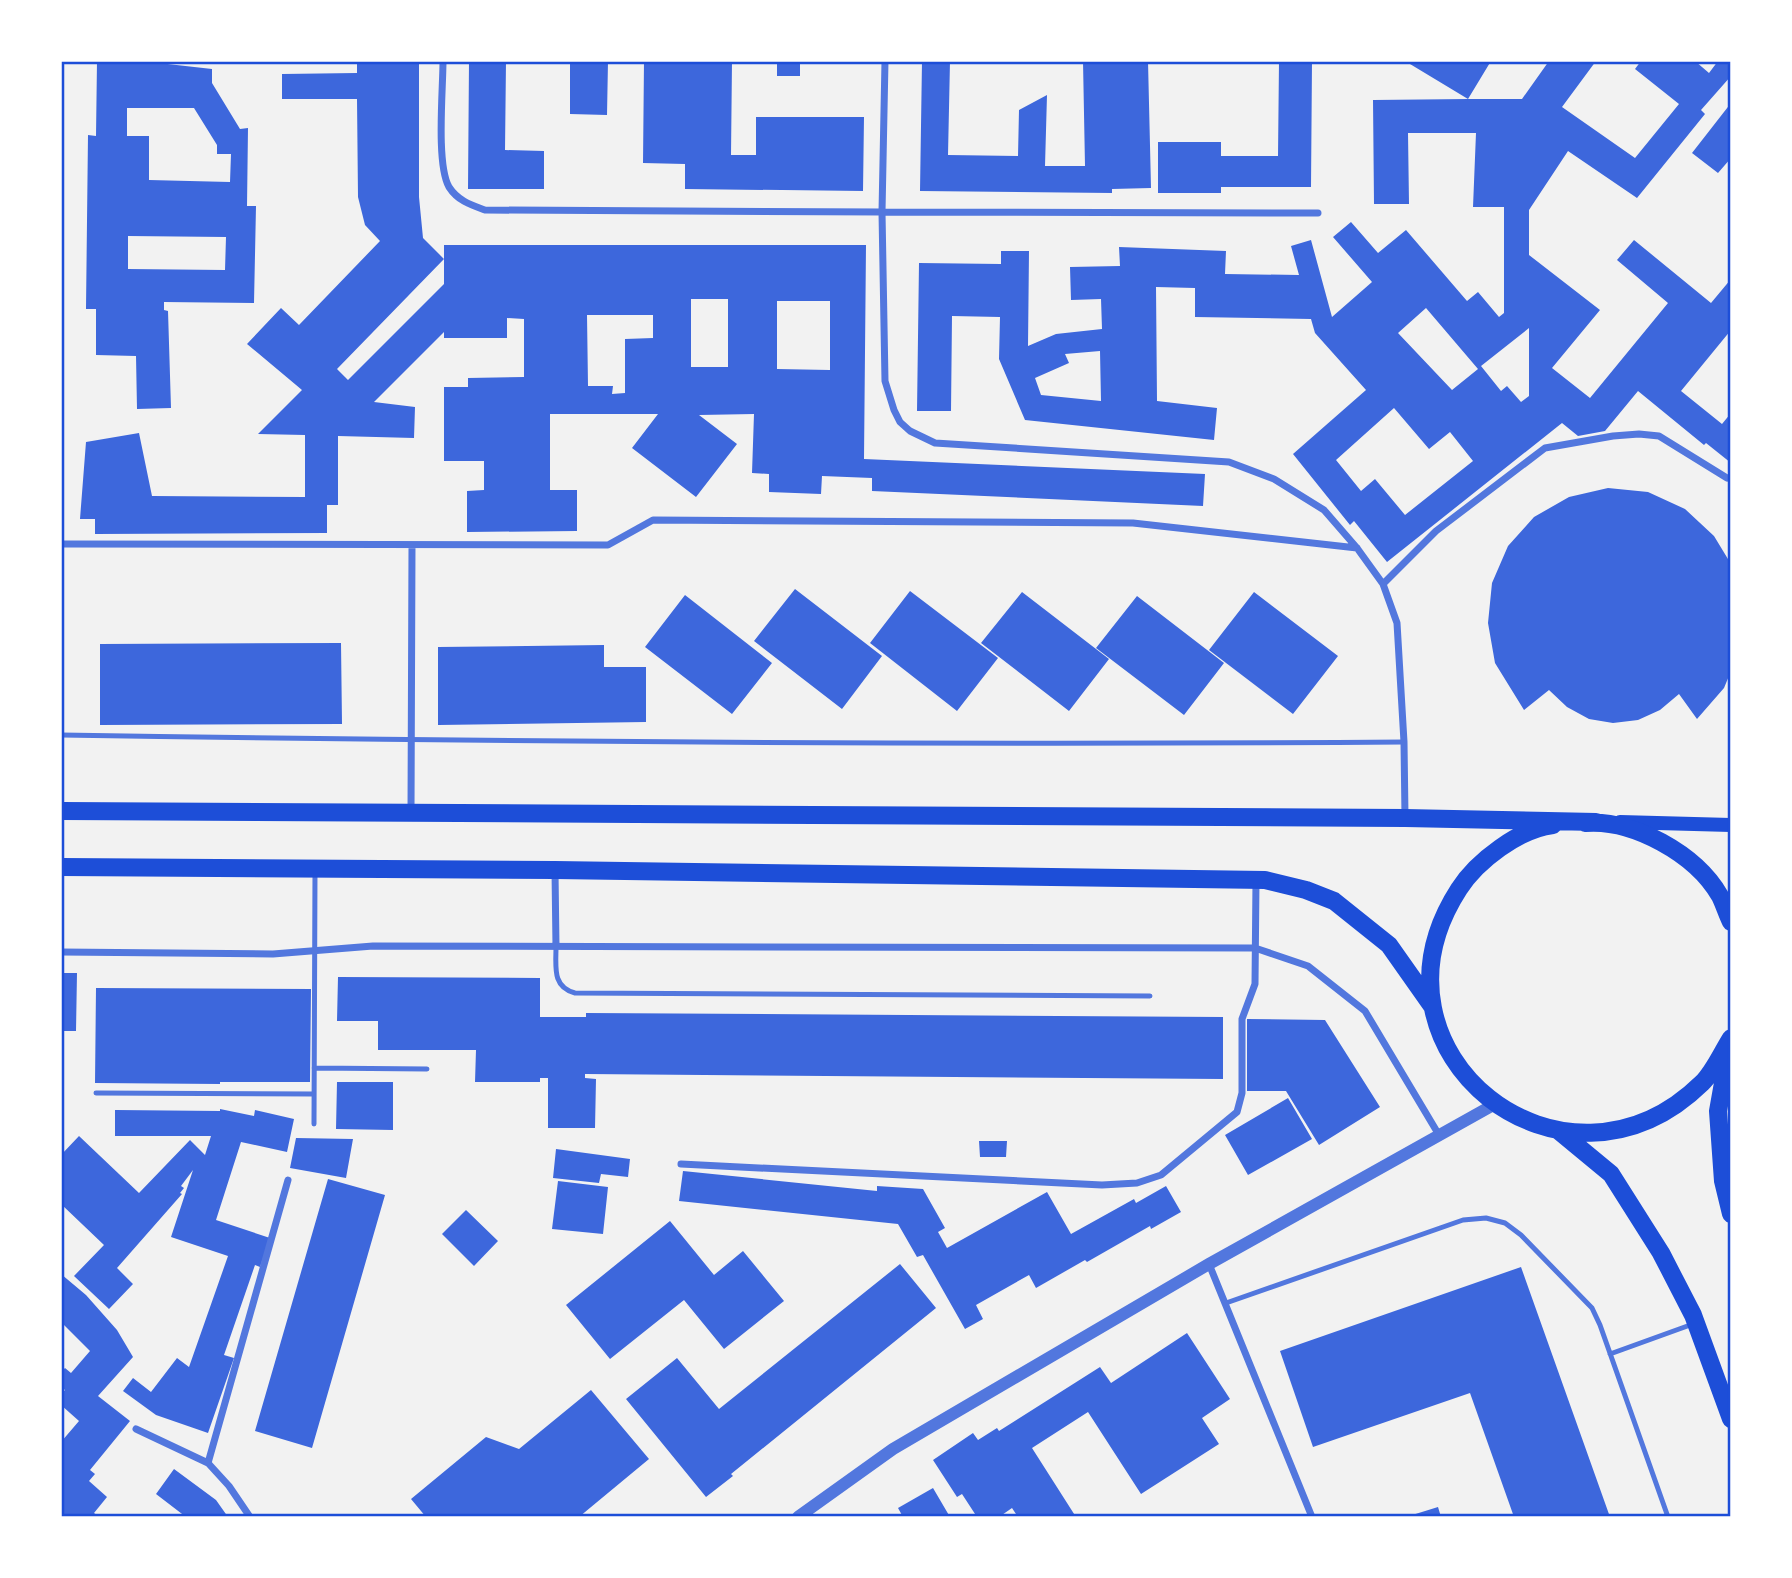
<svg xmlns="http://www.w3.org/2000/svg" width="1792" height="1578" font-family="'PT Sans Narrow',sans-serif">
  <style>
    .building { fill: #3d67dc; fill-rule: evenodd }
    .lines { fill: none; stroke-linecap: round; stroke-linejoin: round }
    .service { stroke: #5277de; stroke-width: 5 }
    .minor { stroke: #5277de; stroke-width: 7 }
    .tertiary { stroke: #5277de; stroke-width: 12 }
    .secondary { stroke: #1d4ed8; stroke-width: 14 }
    .primary { stroke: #1d4ed8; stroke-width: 18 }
    .neatline { fill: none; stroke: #1d4ed8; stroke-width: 2.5 }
  </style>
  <rect width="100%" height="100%" fill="#f2f2f2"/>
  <path class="building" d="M97 61H141L212 69V83L240 129 248 128 247 206H256L254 303 164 302V310L168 311 171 408 137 409 136 356 96 355V309H86L88 135 96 136ZM127 108H194L217 145V154H231L230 182 149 180V136H127ZM128 236 226 237 225 270 128 269Z
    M357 61H419V197L423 238 444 259V245H866L864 459 1205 474 1203 506 872 491V478L822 476 821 494 769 492V474L752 473 754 414 699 415 737 444 696 497 632 448 658 414H550V490H577V531L467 532V491L484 490V461H444V387H468V378L524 377V319L507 318V338H444V332L374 402 415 407 414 438 338 436V505H327V533L95 534V519H80L86 442 139 433 152 496 305 497V435L258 434 302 390 247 344 281 308 299 325 380 241 365 225 358 197 357 99H282V74L357 73ZM444 259V284L348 380 337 369ZM691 299H728V367H691ZM777 301H830V370L777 369ZM587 315H653V338L625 339V393L612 394 613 386H588Z
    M469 61H506L505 150 544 151V189H468Z
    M570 61H608L607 115 570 114Z
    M644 61H732L731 155H756V117H864L863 191 685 189V164L643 163Z
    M777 61H800V76H777Z
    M922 61H950L948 155 1018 156 1019 110 1047 95 1045 166H1085L1083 61H1148L1151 188 1112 189V193L920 191Z
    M1279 61H1312L1311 187H1221V193H1158V142H1221V156H1278Z
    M1405 61H1491L1468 99H1522L1549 61H1596L1562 107 1635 158 1679 104 1635 69 1641 61H1695L1709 73 1718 61H1731V76L1701 110 1705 114 1637 198 1568 151 1529 210V255L1600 310 1552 368 1590 398 1668 303 1617 260 1634 240 1711 303 1731 279V330L1681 391 1722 424 1731 413V463L1706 443 1704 445 1638 391 1605 431 1578 436 1562 423 1387 562 1354 521 1350 525 1293 454 1366 390 1315 333 1311 319 1195 317V288L1156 287 1157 401 1217 408 1214 440 1025 420 999 359 1000 317 952 316 951 411H917L919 263 1001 264V251H1029L1028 346 1056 334 1102 329 1101 299 1071 300 1070 267 1120 266 1119 247 1226 251 1225 274 1299 275 1291 246 1311 240 1332 317 1372 282 1333 237 1351 222 1378 253 1406 230 1467 301 1478 292 1499 317 1504 313V207H1473L1476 133H1408L1409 204H1374L1373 100 1468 99ZM1426 308 1478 369 1452 390 1398 333ZM1529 328V396L1521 402 1507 386 1501 391 1481 366ZM1100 351 1101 401 1041 395 1035 378 1069 363 1065 354ZM1394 408 1429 449 1450 432 1473 461 1405 515 1375 479 1361 491 1336 460Z
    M1731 103V158L1718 173 1692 153Z
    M1608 488 1648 492 1685 509 1714 536 1731 564V671L1724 688 1697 719 1679 694 1660 710 1638 720 1613 723 1589 719 1567 707 1549 690 1524 710 1495 663 1488 623 1492 583 1508 546 1534 517 1569 497Z
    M795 589 882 656 842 709 754 641Z
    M910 591 998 658 957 711 870 643Z
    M1022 592 1109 659 1069 711 981 643Z
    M1254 592 1338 656 1293 714 1209 650Z
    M685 595 772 663 732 714 645 647Z
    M1137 596 1224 663 1184 715 1096 648Z
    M341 643 342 724 100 725V644Z
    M604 645V667H646V722L438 725V647Z
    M61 973H77L76 1031H61Z
    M338 977 540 978V1017H586V1013L1223 1017V1079L585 1074V1078L596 1079 595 1128H548V1078H540V1082H475L476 1050H378V1021H337Z
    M96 988 311 989 310 1082H220V1084L95 1083Z
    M1247 1019 1325 1020 1380 1107 1319 1145 1286 1091H1247Z
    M337 1082H393V1130L336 1129Z
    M1288 1098 1312 1139 1248 1175 1225 1135Z
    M220 1109 254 1116 255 1110 294 1119 287 1152 241 1142 216 1220 270 1238 260 1267 255 1265 224 1355 234 1358 208 1433 156 1415 123 1391 133 1378 151 1392 177 1358 189 1367 228 1256 171 1237 193 1170 181 1186 184 1188 180 1193 182 1194 117 1268 133 1284 109 1309 74 1276 104 1245 61 1204V1155L79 1136 139 1193 190 1140 205 1155 211 1136H115V1110L220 1111Z
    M296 1138 353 1139 346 1178 290 1168Z
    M979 1141H1007L1006 1157H980Z
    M556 1149 630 1159 628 1177 601 1174 599 1183 553 1178Z
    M683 1171 877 1191V1186L923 1189 945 1228 938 1232 947 1248 1047 1192 1071 1234 1134 1199 1136 1203 1166 1186 1181 1212 1151 1229 1150 1226 1087 1262 1085 1260 1036 1288 1029 1275 976 1305 983 1319 965 1329 923 1255 917 1257 898 1224 679 1201Z
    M328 1179 385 1195 312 1448 255 1431Z
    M558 1181 608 1187 603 1234 552 1229Z
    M466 1210 498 1241 474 1266 442 1234Z
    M670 1221 714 1275 743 1251 784 1301 724 1349 684 1300 610 1359 566 1305Z
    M900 1264 936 1308 731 1474 733 1476 706 1497 626 1399 677 1358 719 1409Z
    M1521 1267 1610 1517H1514L1470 1393 1313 1447 1280 1351Z
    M61 1274 86 1295 117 1330 133 1357 98 1396 130 1421 90 1470 95 1474 89 1481 107 1497 94 1513 99 1517H61V1442L79 1421 61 1405V1394L65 1390 61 1387V1372L65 1368 71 1373 90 1351 61 1322Z
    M1187 1333 1230 1399 1202 1418 1219 1444 1141 1494 1088 1412 1032 1448 1076 1517H1018L1012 1508 999 1517H977L962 1494 957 1497 933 1460 973 1433 978 1440 997 1428 999 1431 1100 1367 1111 1383Z
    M591 1390 649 1459 579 1517H426L411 1499 486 1437 519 1449Z
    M174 1469 216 1500 228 1517H186L156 1494Z
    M933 1488 950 1517H903L898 1508Z
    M1438 1507 1441 1517H1409V1516Z"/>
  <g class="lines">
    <path class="service" d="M61 735C509 742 956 745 1404 742
      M556 947C556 967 552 987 575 993L1150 996
      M314 1068 427 1069
      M96 1093 314 1094
      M314 1124 315 871
      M1226 1303 1463 1220 1486 1218 1505 1223 1521 1235 1592 1308 1600 1325 1668 1517
      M1610 1354 1693 1324"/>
    <path class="minor" d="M443 61C443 90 436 164 449 187 458 201 471 205 485 210L882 212 885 381 894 410 900 422 910 431 935 443 1229 462 1274 479 1324 510 1357 548 1383 584 1397 623 1404 742 1405 816
      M885 61 882 212 1318 213
      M61 544 608 545 653 520 1133 523 1357 548
      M1383 584 1436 531 1545 448 1613 436 1639 434 1659 436 1727 478
      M411 812 412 545
      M555 871 556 947
      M61 952 273 954 373 946 1255 948 1308 966 1365 1011 1439 1135
      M681 1164 1102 1185 1137 1183 1161 1175 1237 1112 1242 1093V1019L1255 984 1256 881
      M1209 1264 1312 1517
      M136 1429 208 1463
      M250 1517 229 1486 208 1463 288 1180"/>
    <path class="tertiary" d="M798 1517 893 1449 1209 1264 1495 1104"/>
    <path class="secondary" d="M1620 822 1731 825"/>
    <path class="primary" d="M61 811 1405 818 1596 822
      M1585 823C1633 819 1696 854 1720 896 1724 904 1727 914 1731 922
      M1553 825C1519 829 1477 861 1459 889 1353 1053 1564 1218 1702 1083 1714 1071 1722 1052 1731 1038
      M61 867 555 870 1265 880 1306 890 1334 901 1389 945 1432 1006
      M1729 1049 1718 1111 1723 1181 1731 1214
      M1559 1131 1611 1174 1661 1253 1693 1315 1731 1419"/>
  </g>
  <rect width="1792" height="1578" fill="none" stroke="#ffffff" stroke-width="126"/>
  <rect x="63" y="63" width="1666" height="1452" class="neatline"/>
</svg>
